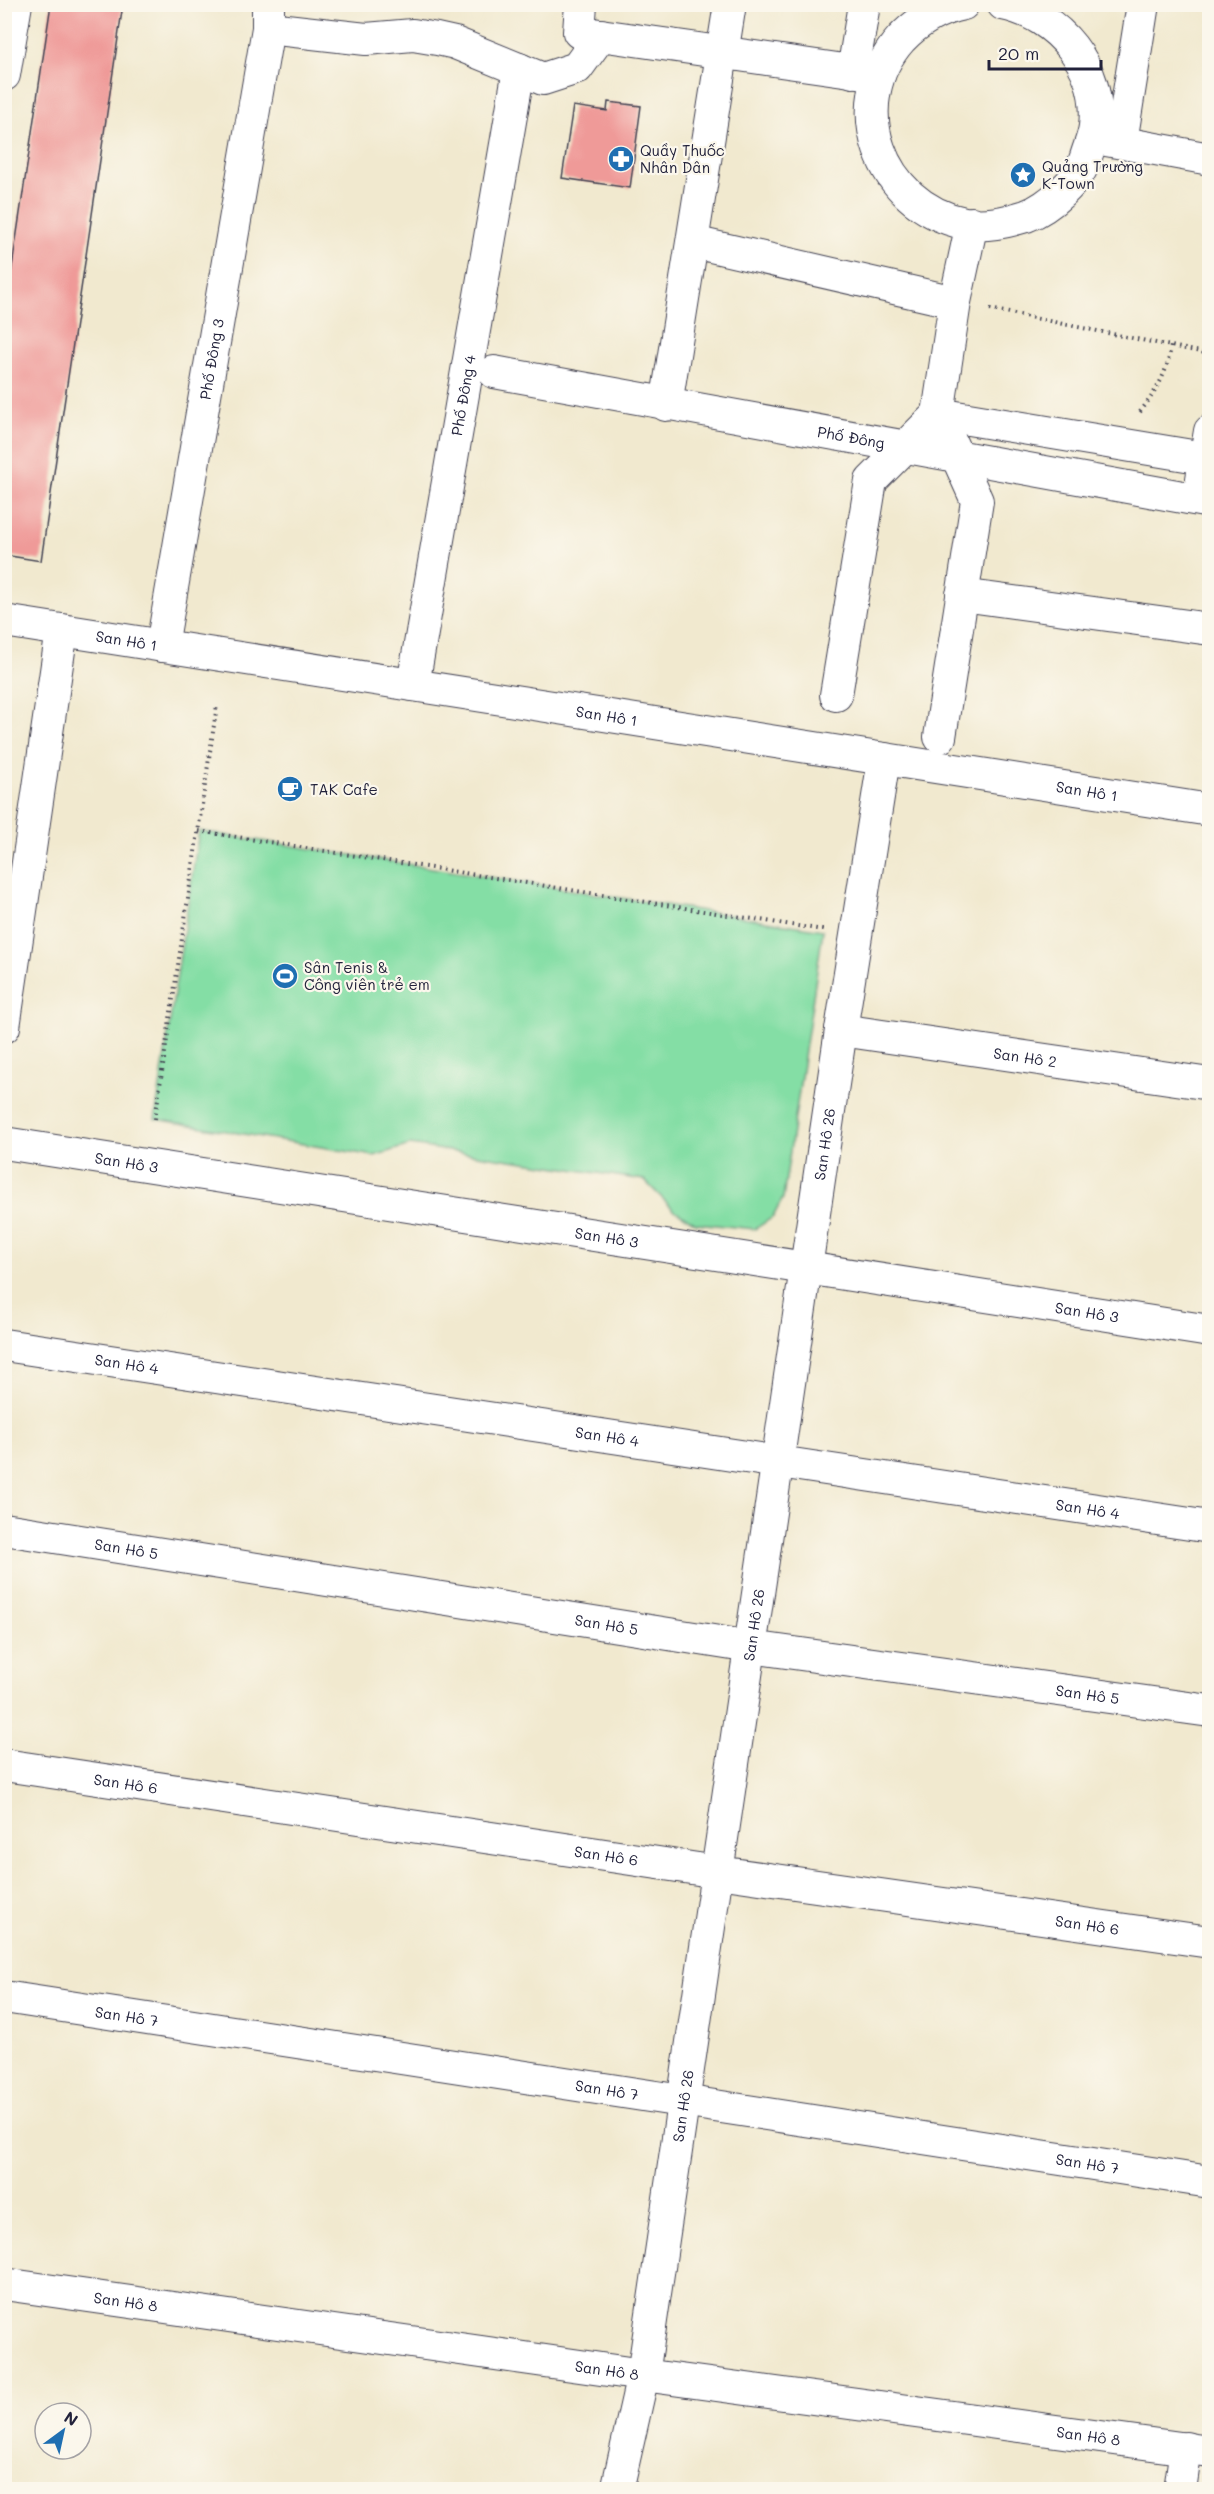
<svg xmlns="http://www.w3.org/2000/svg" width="1214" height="2494" font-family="Mali,sans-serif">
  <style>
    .green { fill: #84dea5; stroke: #538070; stroke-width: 1.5 }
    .building { fill: #ef9a98 }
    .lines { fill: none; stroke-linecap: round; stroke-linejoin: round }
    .street-casing { stroke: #414051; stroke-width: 34 }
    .path { stroke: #414051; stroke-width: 4; stroke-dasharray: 1.5 4.5; stroke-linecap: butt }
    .street { stroke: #fff; stroke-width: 32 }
    .labels { text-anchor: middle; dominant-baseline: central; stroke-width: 4.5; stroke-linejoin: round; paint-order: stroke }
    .poi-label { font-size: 15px; fill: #22223b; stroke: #fbf7ec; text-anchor: start }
    .street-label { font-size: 15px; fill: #22223b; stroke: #fbf7ec }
  </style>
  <rect width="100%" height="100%" fill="#fbf7ec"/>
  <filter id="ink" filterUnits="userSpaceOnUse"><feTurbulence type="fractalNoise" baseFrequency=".0167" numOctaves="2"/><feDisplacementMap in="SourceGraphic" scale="12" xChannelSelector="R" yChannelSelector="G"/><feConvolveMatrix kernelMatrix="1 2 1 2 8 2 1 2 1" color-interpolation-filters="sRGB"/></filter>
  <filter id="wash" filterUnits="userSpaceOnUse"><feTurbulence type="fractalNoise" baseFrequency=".008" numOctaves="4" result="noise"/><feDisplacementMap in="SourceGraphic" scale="24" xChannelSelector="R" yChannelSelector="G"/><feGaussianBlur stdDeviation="1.35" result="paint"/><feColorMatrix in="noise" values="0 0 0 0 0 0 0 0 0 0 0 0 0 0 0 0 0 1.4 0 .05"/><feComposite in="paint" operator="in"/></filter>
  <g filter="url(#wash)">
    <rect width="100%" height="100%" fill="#f1e9cf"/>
    <path class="green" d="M199 831 823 930 783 1198 773 1217 755 1229 696 1223 674 1210 644 1180 410 1145 374 1156 155 1119Z"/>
    <g id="blocks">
      <path class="building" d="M51 4H123L41 561 4 555V321Z
        M608 102 641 106 630 188 562 178 573 106 607 111Z"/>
    </g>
  </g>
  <g filter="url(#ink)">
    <use href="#blocks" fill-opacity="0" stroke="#414051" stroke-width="1.5"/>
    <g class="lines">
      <g class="street-casing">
        <g id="street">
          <path d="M268 4V28L366 39 413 35 437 39 455 43 543 79 577 68 601 35"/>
          <path d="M581 4 579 32 879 75"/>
          <path d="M963 4C938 9 918 21 901 39 843 104 879 205 964 223 985 227 1006 222 1026 216 1048 208 1080 180 1086 157 1089 147 1094 136 1095 126 1102 68 1058 15 1003 4"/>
          <path d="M853 72 864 4"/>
          <path d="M4 75 16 4"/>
          <path d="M1101 139 1210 159"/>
          <path d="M1121 142 1143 4"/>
          <path d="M972 223 955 302 938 414 1210 459"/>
          <path d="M693 242 955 302"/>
          <path id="s1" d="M494 372 1210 502"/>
          <path d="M666 405 730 4"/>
          <path d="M1202 479 1210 431"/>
          <path d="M962 595 1210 629"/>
          <path id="s2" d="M4 621 1210 810"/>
          <path id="s3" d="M162 646 268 28"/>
          <path id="s4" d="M413 685 519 69"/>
          <path d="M836 695 871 481 938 414 977 501 940 737"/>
          <path d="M4 1027 62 630"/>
          <path id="s5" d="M841 1030 1210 1084"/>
          <path id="s6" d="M4 1143 1210 1331"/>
          <path id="s7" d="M4 1345 1210 1527"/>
          <path id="s8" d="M4 1529 751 1647 1210 1711"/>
          <path id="s9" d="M4 1765 718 1872 1210 1942"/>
          <path id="s10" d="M4 1997 1210 2182"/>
          <path id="s11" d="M4 2284 643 2375 1210 2452"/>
          <path id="s12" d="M617 2490 643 2375 841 1030 884 759"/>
          <path d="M1180 2490 1186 2448"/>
        </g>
      </g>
      <path class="path" d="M990 309 1210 354
        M1140 412C1157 390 1167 374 1171 346
        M199 831 823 930
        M155 1119 217 705"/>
      <use href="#street" class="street"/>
    </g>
  </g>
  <defs>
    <g id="pharmacy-disc" transform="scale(1.35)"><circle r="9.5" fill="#1f6fb2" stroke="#fbf7ec"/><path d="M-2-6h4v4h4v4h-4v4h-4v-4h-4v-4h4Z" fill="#fff"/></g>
    <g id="sight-disc" transform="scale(1.35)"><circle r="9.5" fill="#1f6fb2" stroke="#fbf7ec"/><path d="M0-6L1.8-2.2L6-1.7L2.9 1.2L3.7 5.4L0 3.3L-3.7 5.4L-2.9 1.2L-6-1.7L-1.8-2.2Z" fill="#fff"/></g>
    <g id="cafe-disc" transform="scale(1.35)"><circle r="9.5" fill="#1f6fb2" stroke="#fbf7ec"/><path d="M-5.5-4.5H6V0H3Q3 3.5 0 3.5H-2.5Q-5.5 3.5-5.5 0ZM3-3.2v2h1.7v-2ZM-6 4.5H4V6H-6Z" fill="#fff"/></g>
    <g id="stadium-disc" transform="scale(1.35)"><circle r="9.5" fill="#1f6fb2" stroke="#fbf7ec"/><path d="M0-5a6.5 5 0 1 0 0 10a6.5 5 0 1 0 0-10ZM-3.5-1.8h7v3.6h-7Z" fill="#fff"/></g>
  </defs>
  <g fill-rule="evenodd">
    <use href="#pharmacy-disc" x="621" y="159"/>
    <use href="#sight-disc" x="1023" y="175"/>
    <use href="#cafe-disc" x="290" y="789"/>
    <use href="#stadium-disc" x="285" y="976"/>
  </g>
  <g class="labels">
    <g class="poi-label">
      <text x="640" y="150">Quầy Thuốc<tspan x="640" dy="17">Nhân Dân</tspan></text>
      <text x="1042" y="166">Quảng Trường<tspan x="1042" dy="17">K-Town</tspan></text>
      <text x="310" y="789">TAK Cafe</text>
      <text x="304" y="967">Sân Tenis &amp;<tspan x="304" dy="17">Công viên trẻ em</tspan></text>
    </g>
    <g class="street-label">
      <text stroke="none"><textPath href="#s3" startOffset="291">Phố Đông 3</textPath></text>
      <text stroke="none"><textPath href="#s4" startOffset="294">Phố Đông 4</textPath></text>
      <text stroke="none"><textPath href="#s1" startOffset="363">Phố Đông</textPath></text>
      <text stroke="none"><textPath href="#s2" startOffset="124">San Hô 1</textPath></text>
      <text stroke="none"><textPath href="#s2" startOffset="610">San Hô 1</textPath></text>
      <text stroke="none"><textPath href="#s2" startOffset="1096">San Hô 1</textPath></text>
      <text stroke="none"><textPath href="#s5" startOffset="186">San Hô 2</textPath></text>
      <text stroke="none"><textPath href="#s12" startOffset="1362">San Hô 26</textPath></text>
      <text stroke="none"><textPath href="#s6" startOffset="124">San Hô 3</textPath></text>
      <text stroke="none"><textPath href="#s6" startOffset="610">San Hô 3</textPath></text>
      <text stroke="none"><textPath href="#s6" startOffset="1096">San Hô 3</textPath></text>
      <text stroke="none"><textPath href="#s7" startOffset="124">San Hô 4</textPath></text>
      <text stroke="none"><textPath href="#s7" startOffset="610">San Hô 4</textPath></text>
      <text stroke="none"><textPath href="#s7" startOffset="1096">San Hô 4</textPath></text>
      <text stroke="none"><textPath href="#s8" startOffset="124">San Hô 5</textPath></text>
      <text stroke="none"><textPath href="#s8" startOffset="610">San Hô 5</textPath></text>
      <text stroke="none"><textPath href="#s12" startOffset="876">San Hô 26</textPath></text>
      <text stroke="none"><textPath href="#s8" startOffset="1096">San Hô 5</textPath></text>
      <text stroke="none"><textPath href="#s9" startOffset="123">San Hô 6</textPath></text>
      <text stroke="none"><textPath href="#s9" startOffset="609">San Hô 6</textPath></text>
      <text stroke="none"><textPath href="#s9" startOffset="1095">San Hô 6</textPath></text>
      <text stroke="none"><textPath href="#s10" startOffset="124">San Hô 7</textPath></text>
      <text stroke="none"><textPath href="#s10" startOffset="610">San Hô 7</textPath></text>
      <text stroke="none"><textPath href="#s12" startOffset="390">San Hô 26</textPath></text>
      <text stroke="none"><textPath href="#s10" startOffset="1096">San Hô 7</textPath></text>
      <text stroke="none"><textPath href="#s11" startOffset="123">San Hô 8</textPath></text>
      <text stroke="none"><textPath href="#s11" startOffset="609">San Hô 8</textPath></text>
      <text stroke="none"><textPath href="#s11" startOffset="1095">San Hô 8</textPath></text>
    </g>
  </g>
  <rect width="1214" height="2494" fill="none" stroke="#fbf7ec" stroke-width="24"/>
  <g transform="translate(63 2431) rotate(33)"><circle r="28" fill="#fbf7ec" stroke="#a4a2a5" stroke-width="1.5"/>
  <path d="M0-4.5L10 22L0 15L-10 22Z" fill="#1f6fb2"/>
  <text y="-9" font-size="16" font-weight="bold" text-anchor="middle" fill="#22223b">N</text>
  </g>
  <path d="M989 60v9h112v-9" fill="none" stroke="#22223b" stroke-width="3"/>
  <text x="998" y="60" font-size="18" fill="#22223b" stroke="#fbf7ec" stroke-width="4.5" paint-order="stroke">20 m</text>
</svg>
